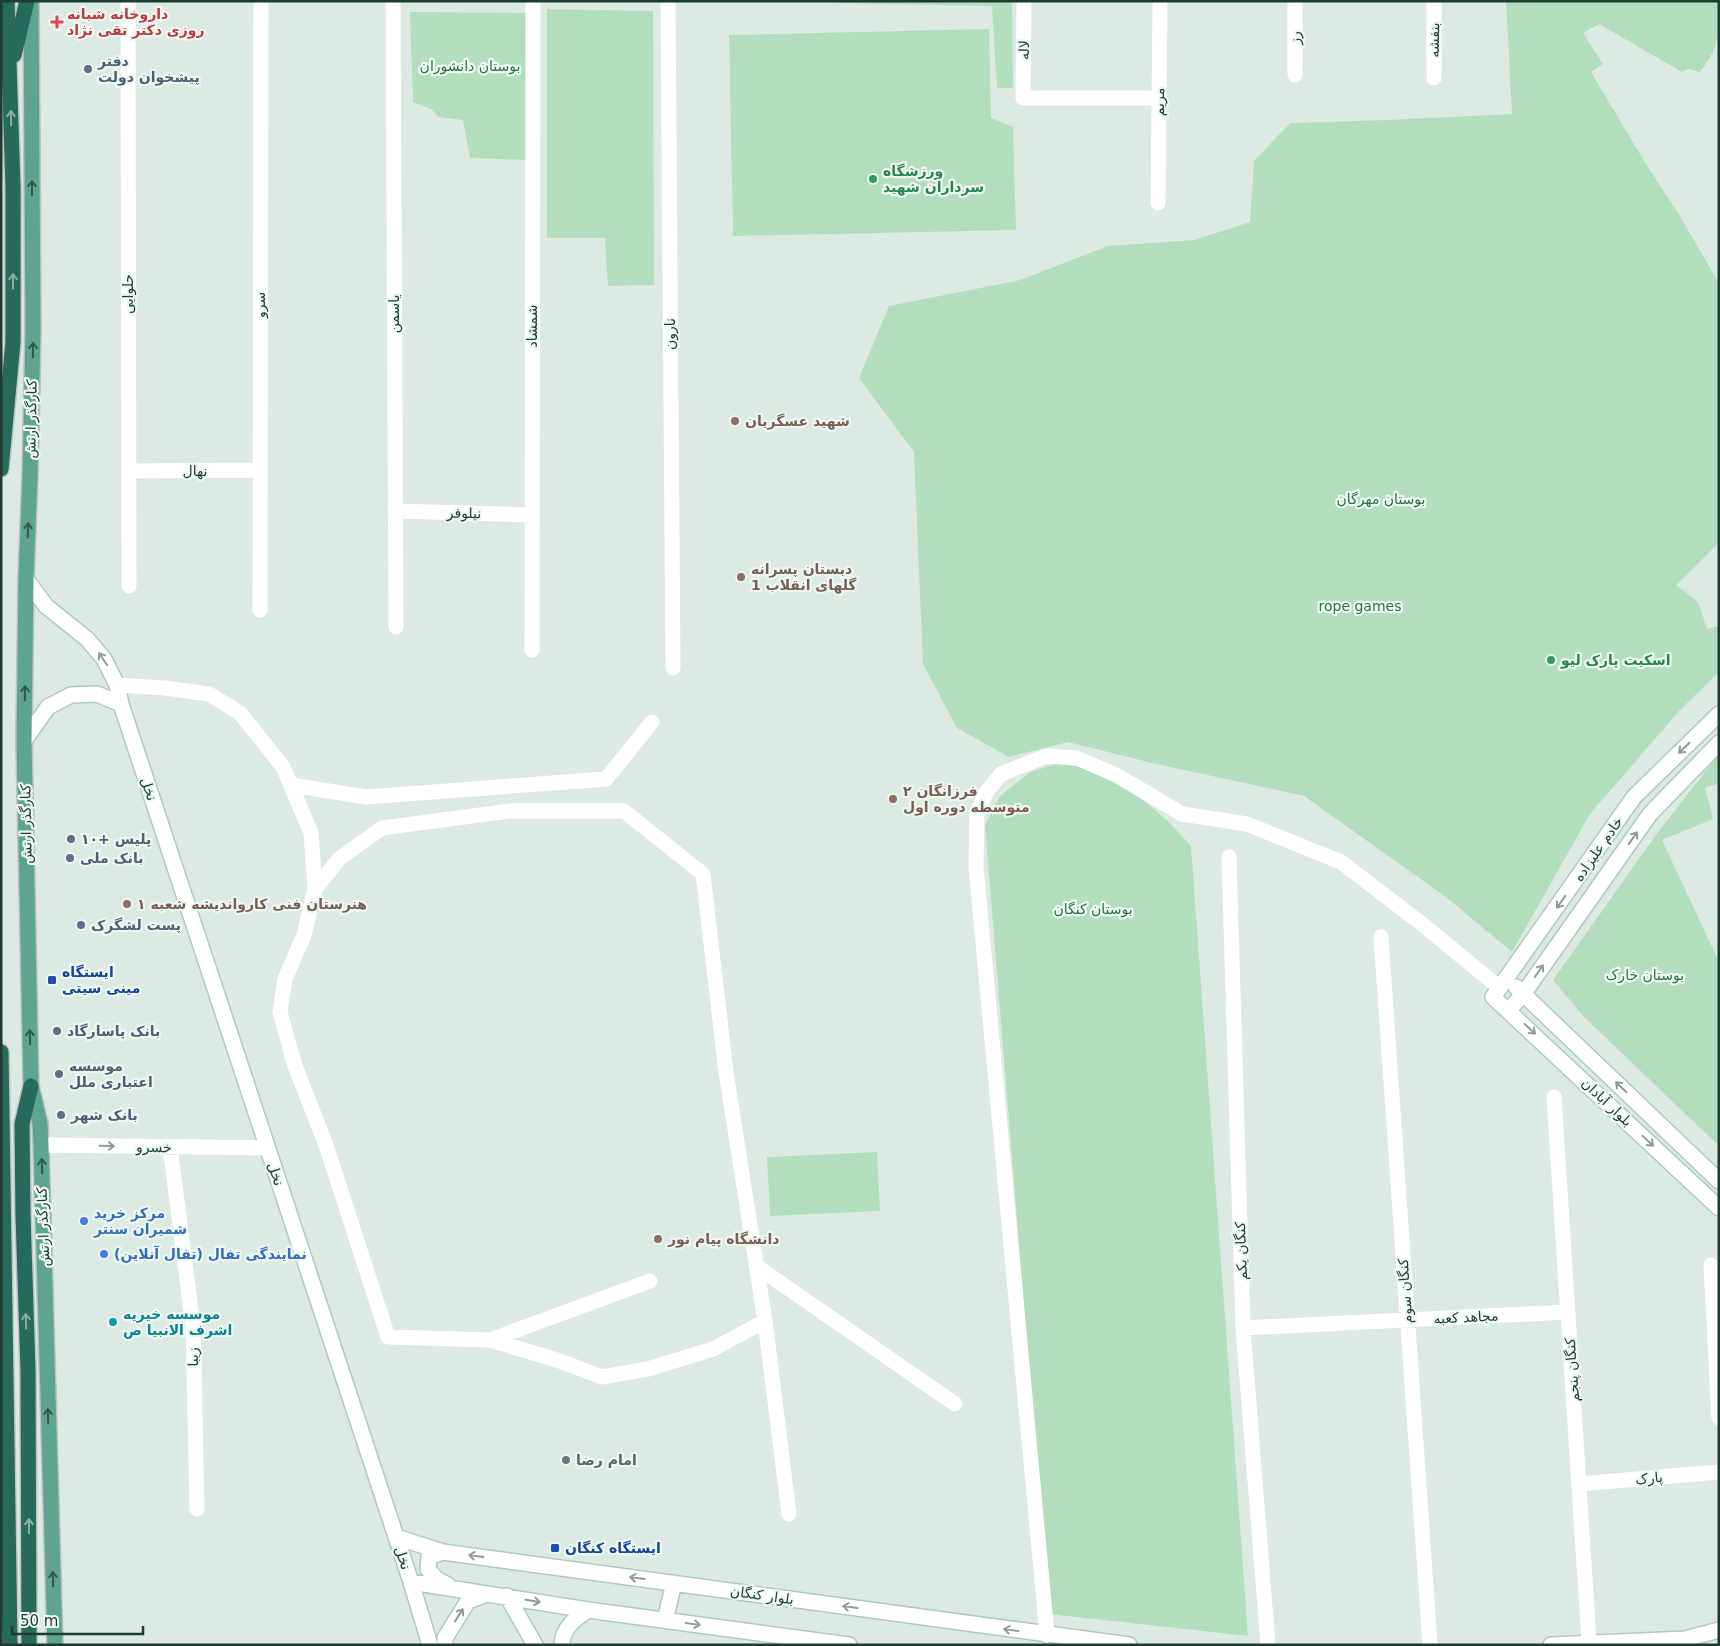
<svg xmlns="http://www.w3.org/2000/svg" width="1720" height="1646" font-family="'DejaVu Sans',Cairo,sans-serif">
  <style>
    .green { fill: #b3debe }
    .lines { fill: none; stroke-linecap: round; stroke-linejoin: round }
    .secondary-casing { stroke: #afcbc0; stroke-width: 18 }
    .primary-casing { stroke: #bcc4c2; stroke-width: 18 }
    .highway-casing { stroke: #bcc4c2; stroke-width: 18 }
    .street { stroke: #fff; stroke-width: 15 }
    .secondary { stroke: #fff; stroke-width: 15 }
    .primary { stroke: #5ea490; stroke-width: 15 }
    .highway { stroke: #27695a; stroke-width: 15 }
    .oneway { stroke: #8ab0a6 }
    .oneway2 { stroke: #315a4e }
    .oneway3 { stroke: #8e9d98 }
    .health-dot { fill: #e0444e; stroke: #edf7f2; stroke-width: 2 }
    .service-dot { fill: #5c6f8a; stroke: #edf7f2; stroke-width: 2 }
    .leisure-dot { fill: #2e9e5b; stroke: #edf7f2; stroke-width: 2 }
    .education-dot { fill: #8d6e63; stroke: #edf7f2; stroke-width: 2 }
    .transit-dot { fill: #1a4fb4; stroke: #edf7f2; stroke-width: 2 }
    .shop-dot { fill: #3f7fe0; stroke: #edf7f2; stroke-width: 2 }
    .culture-dot { fill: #0f9aa8; stroke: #edf7f2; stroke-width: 2 }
    .worship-dot { fill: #6b7280; stroke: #edf7f2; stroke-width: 2 }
    .labels { text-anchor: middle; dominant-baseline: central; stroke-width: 4.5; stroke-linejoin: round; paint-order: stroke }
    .health-label { font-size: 14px; font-weight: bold; fill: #be3a42; stroke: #edf7f2; text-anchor: start }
    .street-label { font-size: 14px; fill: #1e3b32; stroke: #edf7f2 }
    .service-label { font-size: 14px; font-weight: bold; fill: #4e5e75; stroke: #edf7f2; text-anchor: start }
    .park-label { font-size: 14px; fill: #257442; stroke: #edf7f2 }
    .leisure-label { font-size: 14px; font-weight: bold; fill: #27864d; stroke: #edf7f2; text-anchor: start }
    .education-label { font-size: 14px; font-weight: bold; fill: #785e54; stroke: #edf7f2; text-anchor: start }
    .transit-label { font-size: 14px; font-weight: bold; fill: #164399; stroke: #edf7f2; text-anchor: start }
    .shop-label { font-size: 14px; font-weight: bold; fill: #366cbe; stroke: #edf7f2; text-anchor: start }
    .culture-label { font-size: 14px; font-weight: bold; fill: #0d838f; stroke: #edf7f2; text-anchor: start }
    .worship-label { font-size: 14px; font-weight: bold; fill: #5b616d; stroke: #edf7f2; text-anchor: start }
  </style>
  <rect width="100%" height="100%" fill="#ddeae4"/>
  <path class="green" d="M832 1H1012L1013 88H997L992 6 836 3Z
    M1506 1H1719C1719 32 1720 47 1700 72L1688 69 1682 72 1599 24 1583 33 1603 64 1591 72 1646 164 1678 213 1719 283V543L1676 585 1698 602 1707 629 1719 626V672L1680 710 1590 814 1512 952 1446 897 1304 796 1152 763 1068 742 1009 757 957 728 923 664 914 452 859 378 889 306 1020 280 1108 246 1194 240 1250 222 1254 161 1290 123 1387 120 1512 114Z
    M547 9 653 11 654 285 608 286 605 238H547Z
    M410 12 528 13 526 160 470 158 463 120 439 117 431 109 413 102Z
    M989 29 991 118 1013 127 1016 230 733 236 729 35Z
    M1719 754V783L1705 788 1713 819 1662 840 1719 962V1146L1583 1016 1553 980 1658 832Z
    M1059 763 1085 768 1114 782 1143 800 1169 822 1191 846 1248 1636 1049 1614 985 825 1000 796 1030 772Z
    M877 1152 880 1211 770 1216 767 1157Z"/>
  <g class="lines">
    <g class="secondary-casing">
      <path id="secondary" d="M26 579 46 606 87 639 104 659 117 685 121 704 411 1582 430 1645
        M1719 714 1634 797 1493 997 1719 1208
        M24 741 48 707 71 695 97 694 121 704
        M1516 987 1719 1181
        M1509 1010 1524 993 1650 814 1719 743
        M396 1537 443 1552 1129 1645
        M443 1552 429 1557 428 1569 436 1579 448 1585
        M411 1582 588 1610 849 1645
        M507 1596 535 1645
        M665 1620 674 1583
        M445 1645V1638L468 1601 484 1595
        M562 1645C562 1628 576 1618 588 1610
        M1551 1645 1685 1639 1719 1630"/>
    </g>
    <g class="primary-casing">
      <path id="primary" d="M31 1 33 329 30 476 26 579 24 741 31 1086 40 1123 41 1145 55 1645"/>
    </g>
    <g class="highway-casing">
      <path id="highway" d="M14 55 27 1
        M1 469 13 342V187L7 1
        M1 1052 10 1645
        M29 1645 28 1370 23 1216 22 1124 31 1086"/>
    </g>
    <path class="street" d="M128 1 129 586
      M393 1 396 627
      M668 1 673 668
      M1024 1 1023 98H1159
      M1295 75V1
      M1434 78V1
      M1158 203 1160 1
      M129 471 260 470
      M395 511 532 515
      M260 610 261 1
      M532 650 533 1
      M117 685 165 688 209 694 240 713 283 767 311 833 315 889 304 935 285 979 280 1012 294 1063 327 1148 388 1337 490 1340 560 1361 602 1377 648 1369 713 1349 765 1321
      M291 785 366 797 606 779 652 722
      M1229 857 1243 1328 1268 1645
      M315 889 340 858 382 828 510 811H624L703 874 726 1072 765 1321 789 1514
      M1381 937 1430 1645
      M1554 1097 1589 1642
      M41 1145 267 1148
      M170 1147 193 1326 197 1509
      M1711 1265 1719 1418
      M756 1266 955 1404
      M1243 1328 1568 1312
      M490 1340 650 1281
      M1579 1484 1719 1472
      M1047 1635 976 867 977 812 987 791 1001 774 1046 756 1077 758 1118 776 1182 814 1247 824 1341 862 1422 924 1500 988"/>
    <use href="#secondary" class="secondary"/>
    <use href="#primary" class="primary"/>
    <use href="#highway" class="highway"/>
  </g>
  <defs><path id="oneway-shaft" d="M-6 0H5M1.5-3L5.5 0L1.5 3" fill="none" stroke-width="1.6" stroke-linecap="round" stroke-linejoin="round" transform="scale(1.25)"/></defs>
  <g class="oneway">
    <use href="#oneway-shaft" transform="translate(11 118) rotate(-91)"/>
    <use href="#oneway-shaft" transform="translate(13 281) rotate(-90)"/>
    <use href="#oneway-shaft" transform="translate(26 1321) rotate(-92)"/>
    <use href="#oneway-shaft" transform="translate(29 1526) rotate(-90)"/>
  </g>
  <g class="oneway2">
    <use href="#oneway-shaft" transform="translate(32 188) rotate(-90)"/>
    <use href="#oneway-shaft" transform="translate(33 350) rotate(-89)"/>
    <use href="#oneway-shaft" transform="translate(28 530) rotate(-88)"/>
    <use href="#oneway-shaft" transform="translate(25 693) rotate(-89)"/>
    <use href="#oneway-shaft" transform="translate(30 1037) rotate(-91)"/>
    <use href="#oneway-shaft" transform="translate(42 1166) rotate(-92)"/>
    <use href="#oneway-shaft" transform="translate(48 1416) rotate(-92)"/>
    <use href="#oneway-shaft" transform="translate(53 1579) rotate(-92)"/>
  </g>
  <g class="oneway3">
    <use href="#oneway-shaft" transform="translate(103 659) rotate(-124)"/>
    <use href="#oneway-shaft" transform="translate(1684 748) rotate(136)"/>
    <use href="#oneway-shaft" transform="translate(1633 838) rotate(-55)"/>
    <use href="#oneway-shaft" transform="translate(1561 902) rotate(125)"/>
    <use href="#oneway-shaft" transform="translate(1539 971) rotate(-55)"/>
    <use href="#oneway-shaft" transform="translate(1530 1029) rotate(43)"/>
    <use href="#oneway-shaft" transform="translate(1621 1087) rotate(-136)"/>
    <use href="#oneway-shaft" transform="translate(1648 1141) rotate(43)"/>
    <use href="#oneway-shaft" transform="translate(107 1146) rotate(1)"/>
    <use href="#oneway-shaft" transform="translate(476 1556) rotate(-172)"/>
    <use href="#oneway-shaft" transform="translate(637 1578) rotate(-172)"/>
    <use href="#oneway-shaft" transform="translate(533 1601) rotate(9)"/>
    <use href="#oneway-shaft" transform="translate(850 1607) rotate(-172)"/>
    <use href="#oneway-shaft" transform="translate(459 1615) rotate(-58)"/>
    <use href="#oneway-shaft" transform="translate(693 1624) rotate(8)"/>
    <use href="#oneway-shaft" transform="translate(1011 1630) rotate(-172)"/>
  </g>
  <path class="health-dot" d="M54.5 14.5h5v5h5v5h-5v5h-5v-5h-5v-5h5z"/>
  <g class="service-dot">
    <circle cx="88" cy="69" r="5"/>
    <circle cx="71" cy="839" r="5"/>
    <circle cx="70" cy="858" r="5"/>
    <circle cx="81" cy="925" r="5"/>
    <circle cx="57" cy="1031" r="5"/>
    <circle cx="59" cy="1074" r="5"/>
    <circle cx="61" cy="1115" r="5"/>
  </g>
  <g class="leisure-dot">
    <circle cx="873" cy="179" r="5"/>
    <circle cx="1551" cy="660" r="5"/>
  </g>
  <g class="education-dot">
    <circle cx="735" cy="421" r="5"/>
    <circle cx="741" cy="577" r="5"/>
    <circle cx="893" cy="799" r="5"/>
    <circle cx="127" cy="904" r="5"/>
    <circle cx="658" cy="1239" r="5"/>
  </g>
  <g class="transit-dot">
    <rect x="47" y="975" width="10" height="10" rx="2.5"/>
    <rect x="550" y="1543" width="10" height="10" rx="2.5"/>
  </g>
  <g class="shop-dot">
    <circle cx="84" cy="1221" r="5"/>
    <circle cx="104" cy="1254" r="5"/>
  </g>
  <circle class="culture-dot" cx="113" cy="1322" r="5"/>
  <circle class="worship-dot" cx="566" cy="1460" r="5"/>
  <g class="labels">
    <g class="health-label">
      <text x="67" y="14">داروخانه شبانه<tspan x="67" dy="16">روزی دکتر تقی نژاد</tspan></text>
    </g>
    <g class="street-label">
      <text transform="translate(1295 38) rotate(-89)">رز</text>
      <text transform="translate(1434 40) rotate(-89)">بنفشه</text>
      <text transform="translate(1024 50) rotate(-89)">لاله</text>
      <text transform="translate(1159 102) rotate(-89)">مریم</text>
      <text transform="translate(128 294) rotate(-90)">حلوایی</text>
      <text transform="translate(260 305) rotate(-90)">سرو</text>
      <text transform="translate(394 314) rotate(-90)">یاسمن</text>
      <text transform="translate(532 326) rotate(-90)">شمشاد</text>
      <text transform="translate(670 334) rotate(-90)">نارون</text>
      <text transform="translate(31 419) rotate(-89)">کنارگذر ارتش</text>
      <text x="195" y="471">نهال</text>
      <text transform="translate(464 513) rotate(1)">نیلوفر</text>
      <text transform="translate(149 789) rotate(72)">نخل</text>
      <text transform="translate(26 824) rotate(-91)">کنارگذر ارتش</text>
      <text transform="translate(1598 849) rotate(-55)">خادم علیزاده</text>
      <text transform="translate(1607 1102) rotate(43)">بلوار آبادان</text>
      <text transform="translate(154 1147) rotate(1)">خسرو</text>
      <text transform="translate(276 1174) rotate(72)">نخل</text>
      <text transform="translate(43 1227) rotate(-92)">کنارگذر ارتش</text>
      <text transform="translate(1241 1251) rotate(-92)">کنگان یکم</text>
      <text transform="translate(1405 1291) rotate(-94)">کنگان سوم</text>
      <text transform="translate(1466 1317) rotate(-3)">مجاهد کعبه</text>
      <text transform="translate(193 1357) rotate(-91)">زیبا</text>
      <text transform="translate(1572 1370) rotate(-94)">کنگان پنجم</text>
      <text transform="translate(1649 1478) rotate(-5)">پارک</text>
      <text transform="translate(403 1558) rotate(72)">نخل</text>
      <text transform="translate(762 1595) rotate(8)">بلوار کنگان</text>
    </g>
    <g class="service-label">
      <text x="98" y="61">دفتر<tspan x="98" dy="16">پیشخوان دولت</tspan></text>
      <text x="81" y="839">پلیس +۱۰</text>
      <text x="80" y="858">بانک ملی</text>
      <text x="91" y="925">پست لشگرک</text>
      <text x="67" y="1031">بانک پاسارگاد</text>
      <text x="69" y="1066">موسسه<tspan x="69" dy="16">اعتباری ملل</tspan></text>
      <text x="71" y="1115">بانک شهر</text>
    </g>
    <g class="park-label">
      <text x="470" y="66">بوستان دانشوران</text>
      <text x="1381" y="499">بوستان مهرگان</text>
      <text x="1360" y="606">rope games</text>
      <text x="1093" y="909">بوستان کنگان</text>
      <text x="1645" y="975">بوستان خارک</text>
    </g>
    <g class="leisure-label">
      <text x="883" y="171">ورزشگاه<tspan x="883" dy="16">سرداران شهید</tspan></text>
      <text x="1561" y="660">اسکیت پارک لیو</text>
    </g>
    <g class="education-label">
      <text x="745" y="421">شهید عسگریان</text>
      <text x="751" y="569">دبستان پسرانه<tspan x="751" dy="16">گلهای انقلاب 1</tspan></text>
      <text x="903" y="791">فرزانگان ۲<tspan x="903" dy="16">متوسطه دوره اول</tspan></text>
      <text x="137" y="904">هنرستان فنی کارواندیشه شعبه ۱</text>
      <text x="668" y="1239">دانشگاه پیام نور</text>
    </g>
    <g class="transit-label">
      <text x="62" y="972">ایستگاه<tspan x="62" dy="16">مینی سیتی</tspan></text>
      <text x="565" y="1548">ایستگاه کنگان</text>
    </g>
    <g class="shop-label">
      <text x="94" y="1213">مرکز خرید<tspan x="94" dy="16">شمیران سنتر</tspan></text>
      <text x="114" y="1254">نمایندگی تفال (تفال آنلاین)</text>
    </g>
    <g class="culture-label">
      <text x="123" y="1314">موسسه خیریه<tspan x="123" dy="16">اشرف الانبیا ص</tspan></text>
    </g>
    <g class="worship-label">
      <text x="576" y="1460">امام رضا</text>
    </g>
  </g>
  <rect width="1720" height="1646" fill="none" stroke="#1e3b32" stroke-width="5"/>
  <path d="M12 1626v8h131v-8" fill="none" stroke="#1e3b32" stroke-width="2.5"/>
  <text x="20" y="1626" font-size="15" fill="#1e3b32" stroke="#edf7f2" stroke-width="4" paint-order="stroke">50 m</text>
</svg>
